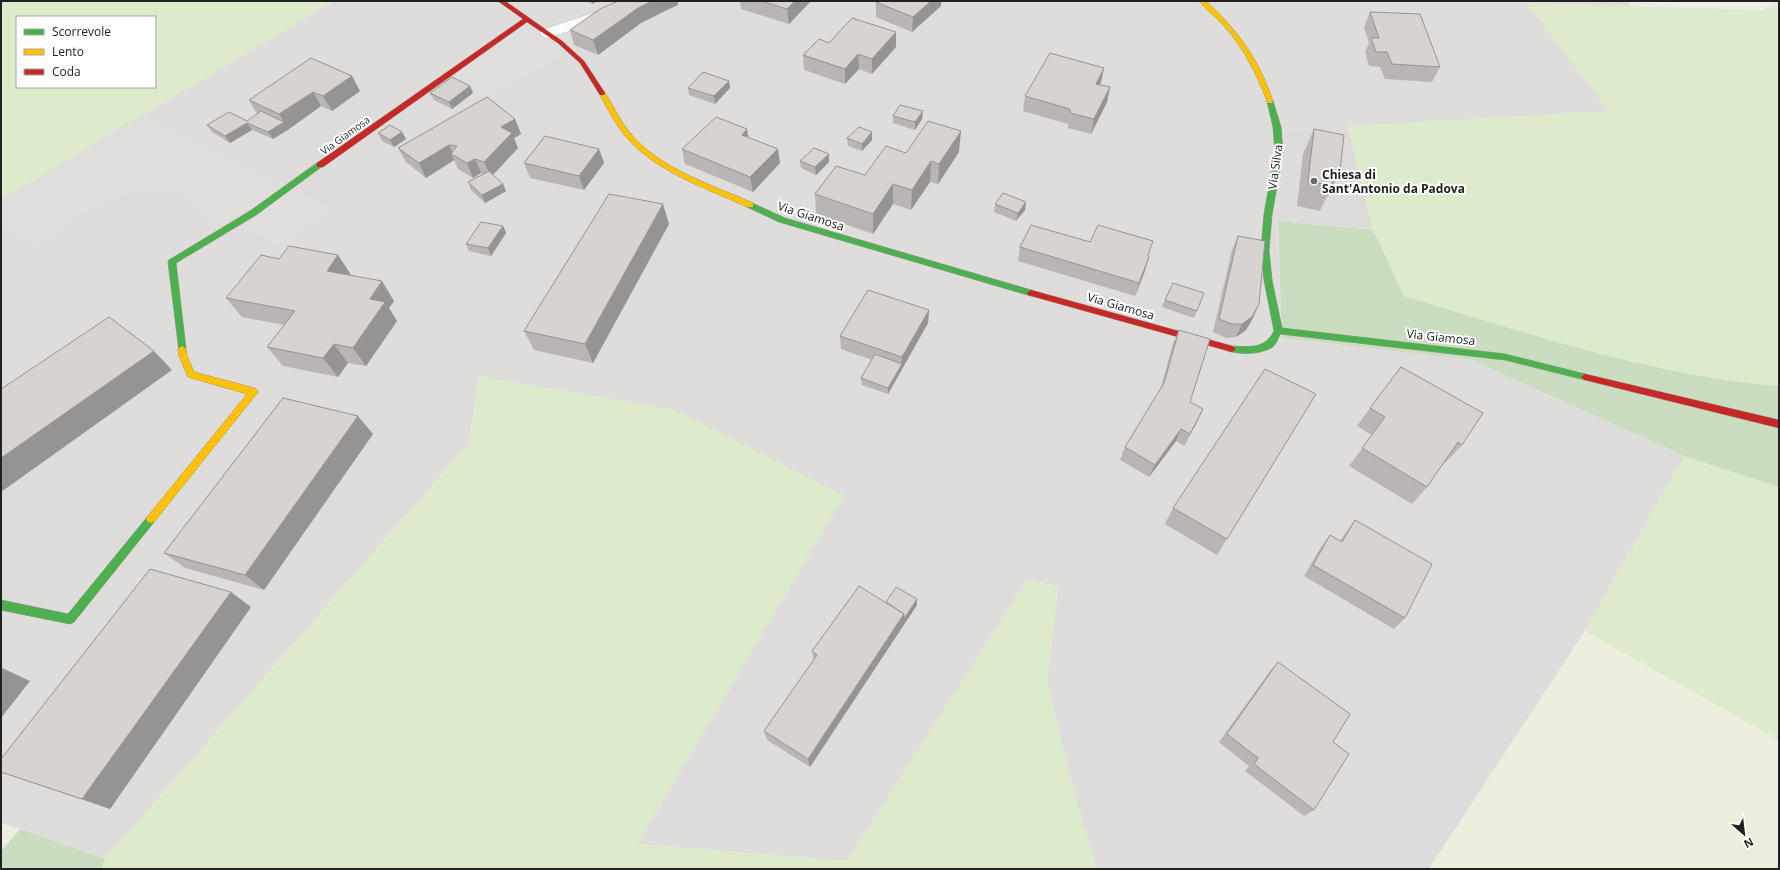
<svg xmlns="http://www.w3.org/2000/svg" width="1780" height="870" font-family="'Open Sans',sans-serif">
  <style>
    .residential { fill: #dedddb }
    .religious { fill: #dddcdb }
    .farmland { fill: #eeeede }
    .grass { fill: #dcebca; fill-rule: evenodd }
    .forest { fill: #caddc0 }
    .parking { fill: #dfdedd }
    .lines { fill: none; stroke-linecap: round; stroke-linejoin: round }
    .street-casing { stroke: #c8c7c6; stroke-width: 1 }
    .fast-casing { stroke: #989982; stroke-width: 1 }
    .slow-casing { stroke: #989982; stroke-width: 1 }
    .jam-casing { stroke: #989982; stroke-width: 1 }
    .street { fill: #fdfcfc; fill-rule: evenodd }
    .fast { fill: #4caf50; fill-rule: evenodd }
    .slow { fill: #ffc107; fill-rule: evenodd }
    .jam { fill: #c62828; fill-rule: evenodd }
    .wall { fill: #b8b5b4 }
    .shaded-wall { fill: #969492 }
    .building { fill: #d6d3d1; stroke: #969492 }
    .poi-dot { fill: #696867; stroke: #fff; stroke-width: 1.5 }
    .labels { text-anchor: middle; dominant-baseline: central; stroke-width: 4; stroke-linejoin: round; paint-order: stroke }
    .far-street-label { font-size: 10px; fill: #212121; stroke: #fff }
    .street-label { font-size: 12px; fill: #212121; stroke: #fff }
    .poi-label { font-size: 12px; font-weight: bold; fill: #212121; stroke: #fff; text-anchor: start }
  </style>
  <rect width="100%" height="100%" fill="#efedea"/>
  <path class="residential" d="M334 1H1627L1631 6 1527 3 1609 111 1287 130 1277 212 1282 338 1472 360 1684 456 1585 631 1429 869H1097L1072 786 1047 682 1058 587 1028 579 847 861 637 844 844 495 479 376 469 443 105 859 1 823V200Z"/>
  <path class="religious" d="M1348 126 1373 230 1278 221 1277 212 1287 130Z"/>
  <path class="farmland" d="M1585 631 1779 740V869H1429Z
    M1 823 20 829 1 851Z"/>
  <path class="grass" d="M1 1H334L1 200ZM17 17H155V87H17Z
    M1526 3 1761 10 1779 5V386C1650 375 1527 333 1404 296L1373 230 1348 126 1609 111Z
    M479 376 675 410 844 495 637 844 847 861 1028 579 1058 587 1047 682 1072 786 1097 869H101L105 859 469 443Z
    M1684 456 1779 487V740L1585 631Z"/>
  <path class="forest" d="M1278 221 1373 230 1404 296C1527 333 1650 375 1779 386V487L1684 456 1472 360 1282 338Z
    M20 829 105 859 101 869H1V851Z"/>
  <path class="parking" d="M527 19 571 51 489 96 449 74Z
    M141 115 333 209 279 246 237 223H209L194 202 181 194 163 191 125 195 78 215 37 248 1 226V200Z"/>
  <g class="lines">
    <g class="street-casing">
      <path id="street" d="M629 1H652L649 4 554 36 548 38 542 36 540 33 542 30Z"/>
    </g>
    <g class="fast-casing">
      <path id="fast" d="M1268 99H1272L1273 101 1281 127 1283 153 1272 214 1269 250 1272 280 1282 328 1505 354 1585 374 1588 375 1589 377 1588 379 1585 380 1505 360 1280 334C1278 339 1276 345 1271 348 1260 354 1241 355 1229 351L1228 349 1232 346C1250 347 1265 349 1274 331L1264 280 1261 250 1264 214 1275 153 1273 127 1267 101Z
        M317 163H323L324 165 256 215 176 263 186 349 185 351H179L168 262 169 260 250 211Z
        M750 202 785 218 1031 290 1035 293 1031 296 779 222 747 207 746 205Z
        M151 515 154 516 156 519 154 522 74 622 70 624 1 610V600L68 614 148 516Z"/>
    </g>
    <g class="slow-casing">
      <path id="slow" d="M1199 1H1206C1239 32 1258 58 1273 101L1272 103H1268L1267 101C1256 73 1244 48 1223 25 1216 17 1206 10 1199 1Z
        M600 91H604C613 105 620 121 630 133 660 169 712 185 753 203V207H747C706 188 656 172 626 137 615 124 607 108 599 93Z
        M182 346 186 349 187 356 194 372 254 388 257 390 258 392 154 522 151 523 148 522 146 519 148 516 247 394 188 377 179 356 178 349Z"/>
    </g>
    <g class="jam-casing">
      <path id="jam" d="M498 1H505L562 41 584 61 605 93 604 95H600L580 63 558 43 527 22 323 167H317V163L523 19Z
        M1031 290 1232 346 1236 349 1232 352 1028 295 1027 293Z
        M1585 374 1779 420V428L1585 380 1581 377Z"/>
    </g>
    <use href="#street" class="street"/>
    <use href="#fast" class="fast"/>
    <use href="#slow" class="slow"/>
    <use href="#jam" class="jam"/>
  </g>
  <path class="wall" d="M587 1H598L592 4Z
    M740 1H811L789 24 741 9Z
    M876 2 941 6 912 32 876 17Z
    M678 5 667 10 641 23 598 55 574 45 570 30Z
    M1370 12 1440 67 1432 82 1385 79 1380 67 1369 66 1365 52 1369 43 1364 27Z
    M896 32V47L872 74 859 69 845 84 804 70 803 55 829 43Z
    M1104 68 1101 82 1100 85 1110 87 1107 102 1091 134 1068 128V124L1023 111 1025 96Z
    M352 76 360 91 332 111 321 106 289 129 273 139 252 130 230 143 212 132 207 125 247 121 257 114 249 100Z
    M729 81 730 88 715 104 689 95 688 88Z
    M470 86 473 93 452 109 434 100 430 93Z
    M893 116 922 119 915 130 893 123Z
    M515 119 521 134 514 138 518 148 493 175 503 184 506 191 485 203 471 190 468 182 483 174 481 173 473 178 458 169 454 160 426 178 406 162 398 148Z
    M747 129 748 137 780 163 753 192 685 164 682 149Z
    M1314 129 1340 171 1328 196H1327L1320 211 1297 206 1303 154Z
    M402 132 406 139 394 147 382 141 378 133Z
    M847 138 872 140 862 151 848 146Z
    M599 149 604 163 584 190 530 178 524 163Z
    M959 152 938 184 930 182 911 210 893 204 873 234 816 214 815 194 865 175 906 153Z
    M829 154V162L816 175 801 168 800 161Z
    M1026 202 1025 210 1016 221 994 212 995 204Z
    M669 224 593 363 534 350 524 331Z
    M503 226 506 233 491 256 469 251 466 244Z
    M1238 236 1259 304 1253 318 1246 330 1236 337 1226 338 1213 332 1232 250Z
    M1090 242 1148 256 1145 271 1135 296 1018 261 1020 247Z
    M338 255 351 275 394 301 389 308 397 321 366 366 348 363 338 377 283 366 267 347 284 325 242 317 226 298 279 259Z
    M1204 293 1194 318 1162 307 1165 300Z
    M929 310 928 323 888 394 862 385 861 378 872 360 841 349 840 336Z
    M1179 330 1190 402 1203 409 1197 422 1184 446 1176 441 1149 477 1120 460 1125 447 1161 388 1173 343Z
    M1401 367 1462 445 1446 462 1445 461 1427 487 1412 504 1349 466 1372 435 1357 426 1370 408Z
    M1316 394 1217 555 1165 524 1173 508Z
    M373 434 264 590 185 568 164 553Z
    M1355 520 1405 618 1394 629 1304 576 1321 547 1330 535 1340 541 1346 532Z
    M917 599V605L904 624 810 767 767 740 764 731 814 661 812 651 886 602Z
    M251 607 110 809 1 772Z
    M1278 662 1333 742 1314 810 1304 816 1245 771 1249 766 1219 742 1270 671Z"/>
  <path class="shaded-wall" d="M592 1H598L592 4Z
    M652 1H678V5L667 10 641 23 598 55 593 40 638 8Z
    M795 1H811L789 24 787 9Z
    M931 1H941V6L912 32 913 17Z
    M896 32V47L872 74V59Z
    M858 54 859 69 845 84V69Z
    M1104 68 1101 82 1093 98 1096 84Z
    M352 76 360 91 332 111 323 96Z
    M729 81 730 88 715 104 714 96Z
    M470 86 473 93 452 109 449 102Z
    M1110 87 1107 102 1091 134 1094 119Z
    M313 92 321 106 289 129 273 139 268 132 284 122 279 114Z
    M923 111 922 119 915 130V122Z
    M515 119 521 134 514 138 518 148 491 177 484 162 501 127Z
    M247 123 252 130 230 143 225 136Z
    M747 129 749 144 742 135Z
    M961 131 959 152 938 184 939 164Z
    M402 132 406 139 394 147 390 140Z
    M872 132V140L862 151V144Z
    M449 145 454 156 451 154 454 160 426 178 419 163Z
    M599 149 604 163 584 190 579 176Z
    M778 149 780 163 753 192 750 177Z
    M829 154V162L816 175 815 167Z
    M475 159 481 173 473 178 467 163Z
    M931 161 930 182 911 210 912 190Z
    M503 184 506 191 485 203 482 195Z
    M893 184V204L873 234V214Z
    M1026 202 1025 210 1016 221 1018 213Z
    M663 204 669 224 593 363 585 344Z
    M503 226 506 233 491 256 488 248Z
    M338 255 351 275 327 271Z
    M1149 257 1145 271 1135 296 1139 283Z
    M382 281 394 301 389 308 397 321 366 366 353 348 370 299Z
    M1259 304 1253 318 1246 330 1236 337 1242 324Z
    M929 310 928 323 901 371 902 357Z
    M334 344 348 363 338 377 323 358Z
    M154 351 172 370 1 492V458Z
    M902 364 901 371 888 394V388Z
    M1203 409 1197 422 1184 446 1190 434Z
    M358 416 373 434 264 590 245 575Z
    M1181 429 1176 441 1149 477 1155 465Z
    M231 592 251 607 110 809 82 799Z
    M917 599V605L810 767 808 759 904 614Z
    M2 668 30 681 1 718V670Z"/>
  <path class="building" d="M618 1H652L638 8 593 40 570 30 600 9Z
    M761 1H795L787 9Z
    M877 1H931L913 17 876 2Z
    M1370 12 1420 14 1440 67 1392 64 1387 52H1376L1371 38H1379Z
    M852 18 896 32 872 59 858 54 845 69 803 55 819 39 829 43Z
    M1050 53 1104 68 1096 84 1110 87 1094 119 1070 113V109L1025 96Z
    M311 58 352 76 323 96 313 92 279 114 249 100Z
    M703 72 729 81 714 96 688 88Z
    M452 77 470 86 449 102 430 93Z
    M487 97 515 119 501 127 512 133 484 162 475 159 467 163 451 154 457 146 449 145 419 163 398 148Z
    M900 105 923 111 915 122 893 116Z
    M261 111 284 122 268 132 247 123 225 136 207 125 229 112 247 121Z
    M716 117 747 129 742 135 778 149 750 177 682 149Z
    M928 121 961 131 939 164 931 161 912 190 893 184 873 214 815 194 836 166 865 175 886 146 906 153Z
    M390 125 402 132 390 140 378 133Z
    M859 127 872 132 862 144 847 138Z
    M1314 129 1344 135 1340 171 1334 170 1332 186 1308 181Z
    M545 136 599 149 579 176 524 163Z
    M814 148 829 154 815 167 800 161Z
    M489 171 503 184 482 195 468 182Z
    M1003 193 1026 202 1018 213 995 204Z
    M609 194 663 204 585 344 524 331Z
    M481 222 503 226 488 248 466 244Z
    M1031 225 1090 242 1098 225 1153 241 1148 255 1149 257 1139 283 1020 247Z
    M1238 236 1265 241 1259 304 1252 317 1242 324H1232L1219 319Z
    M289 246 338 255 327 271 382 281 370 299 385 302 353 348 334 344 323 358 267 347 295 311 226 298 261 255 279 259Z
    M1173 283 1204 293 1197 311 1165 300Z
    M868 290 929 310 902 357 840 336Z
    M109 317 154 351 1 458V389Z
    M1179 330 1210 339 1190 402 1203 409 1190 434 1181 429 1155 465 1125 447 1164 383Z
    M875 354 902 364 888 388 861 378Z
    M1401 367 1483 413 1462 445 1458 442 1427 487 1362 448 1385 417 1370 408Z
    M1265 369 1316 394 1227 539 1173 508Z
    M283 398 358 416 245 575 164 553Z
    M1355 520 1432 564 1405 618 1313 565 1330 535 1342 542Z
    M150 569 231 592 82 799 1 772V759Z
    M859 586 904 614 808 759 764 731 817 655 812 651Z
    M896 587 917 599 904 619V614L886 602Z
    M1278 662 1350 714 1333 742 1349 754 1314 810 1254 764 1258 758 1227 734Z"/>
  <circle class="poi-dot" cx="1314" cy="181" r="4"/>
  <g class="labels">
    <g class="far-street-label">
      <text transform="translate(345 135) rotate(-36)">Via Giamosa</text>
    </g>
    <g class="street-label">
      <text transform="translate(1275 167) rotate(-82)">Via Silva</text>
      <text transform="translate(811 216) rotate(18)">Via Giamosa</text>
      <text transform="translate(1121 306) rotate(16)">Via Giamosa</text>
      <text transform="translate(1441 337) rotate(6)">Via Giamosa</text>
    </g>
    <g class="poi-label">
      <text x="1322" y="174">Chiesa di<tspan x="1322" dy="14">Sant'Antonio da Padova</tspan></text>
    </g>
  </g>
  <rect width="1780" height="870" fill="none" stroke="#212121" stroke-width="4"/>
  <rect x="16" y="16" width="140" height="72" fill="#ffffff" stroke="#a6a6a6"/>
  <rect x="24" y="29" width="20" height="6" fill="#4caf50" stroke="#a6a6a6"/>
  <text x="52" y="36" font-size="12" fill="#212121">Scorrevole</text>
  <rect x="24" y="49" width="20" height="6" fill="#ffc107" stroke="#a6a6a6"/>
  <text x="52" y="56" font-size="12" fill="#212121">Lento</text>
  <rect x="24" y="69" width="20" height="6" fill="#c62828" stroke="#a6a6a6"/>
  <text x="52" y="76" font-size="12" fill="#212121">Coda</text>
  <g transform="translate(1744 834) rotate(152)" stroke="#ffffff" stroke-width="3" paint-order="stroke">
  <path d="M0-3L7 15L0 10L-7 15Z" fill="#212121"/>
  <text y="-6" font-size="11" font-weight="bold" text-anchor="middle" fill="#212121">N</text>
  </g>
</svg>
